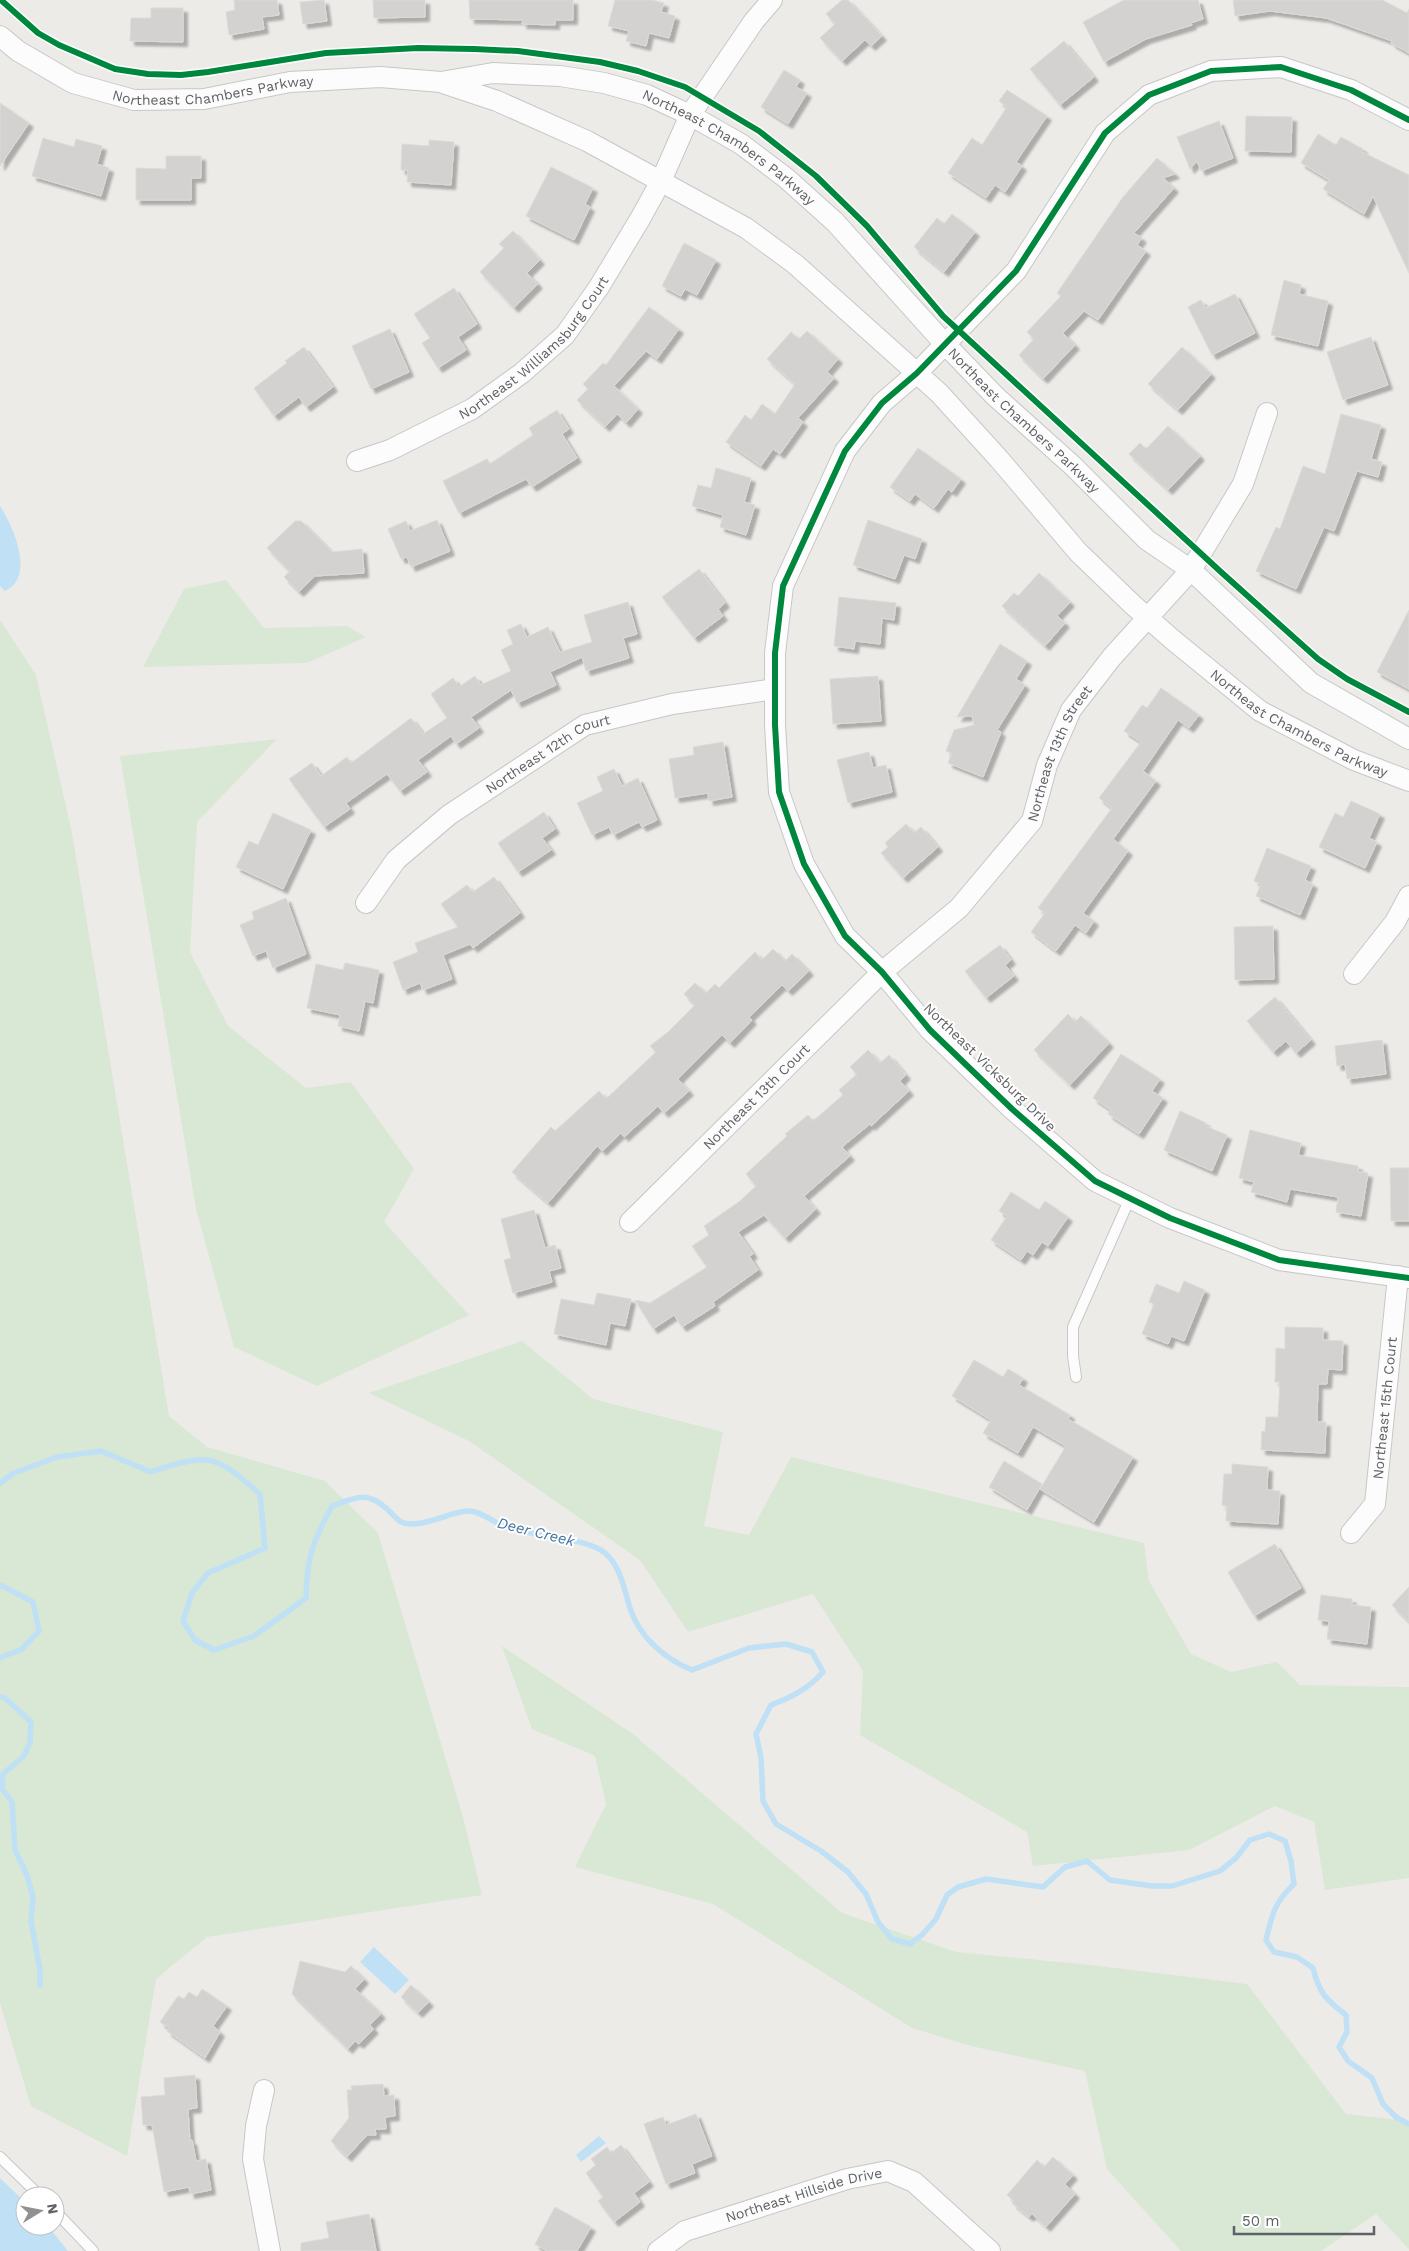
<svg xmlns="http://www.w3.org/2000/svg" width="1409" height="2251" font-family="'Work Sans',sans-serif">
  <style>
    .green { fill: #d8e8d4 }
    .water { fill: #bfe0f5 }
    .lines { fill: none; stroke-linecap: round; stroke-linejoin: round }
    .stream { stroke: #bfe0f5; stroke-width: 5.5 }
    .building { fill: #d4d2d1; stroke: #dcdad8; filter: url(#shadow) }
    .lane-casing { stroke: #c7c7c8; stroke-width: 12 }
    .street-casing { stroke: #c7c7c8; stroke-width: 22 }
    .lane { stroke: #fcfcfc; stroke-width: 10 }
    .street { stroke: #fcfcfc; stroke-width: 20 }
    .cycleway-casing { stroke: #fff; stroke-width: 9 }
    .cycleway { stroke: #00873e; stroke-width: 6 }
    .labels { text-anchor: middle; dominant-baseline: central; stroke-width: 4; stroke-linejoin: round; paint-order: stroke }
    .street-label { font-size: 14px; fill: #5e6165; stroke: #fff }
    .water-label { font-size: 15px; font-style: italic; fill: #4578a3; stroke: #fff }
  </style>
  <defs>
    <filter id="shadow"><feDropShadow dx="4.5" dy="4.5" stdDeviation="1" flood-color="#0004"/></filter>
  </defs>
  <rect width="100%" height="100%" fill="#edebe8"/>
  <path class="green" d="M226 580 264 628 347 626 366 637 307 663 143 667 184 589Z
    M0 620 36 675 72 833 169 1416 207 1447 325 1481 378 1533 463 1817 482 1895 207 1937 156 1979 127 2156 31 2106 0 2003Z
    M277 739 197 822 190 952 228 1026 306 1088 351 1082 414 1169 384 1222 469 1315 317 1386 234 1347 196 1209 120 756Z
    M522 1341 593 1399 723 1432 704 1526 749 1535 791 1457 1144 1543 1149 1581 1191 1654 1231 1672 1277 1662 1300 1685 1409 1687V1878L1325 1890 1314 1822 1275 1806 1189 1850 1033 1866 1027 1832 860 1735 863 1671 813 1594 688 1632 640 1560 469 1441 369 1393Z
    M502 1646 633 1734 842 1913 956 1952 1091 1965 1247 1984 1346 2114 1409 2121V2249L1376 2214 1321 2251H1181L1107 2169 1085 2071 971 2046 912 2028 713 1904 575 1867 606 1804 595 1756 532 1729Z"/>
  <path class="water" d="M0 506C13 526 36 577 5 591L0 586Z
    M374 1947 409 1980 395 1994 360 1962Z
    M599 2136 606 2143 581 2162 576 2155Z
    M0 2178 25 2202V2226H48L68 2251H0Z"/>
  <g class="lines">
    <path class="stream" d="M0 1483 14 1473 57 1457 101 1451 151 1472C165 1467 201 1455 215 1462 232 1468 247 1483 260 1494L265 1548 208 1573 192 1593 183 1621 195 1640 214 1650 254 1636 306 1598C307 1556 312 1543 332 1506 356 1498 366 1490 387 1509 391 1512 396 1519 401 1522 419 1530 448 1512 468 1511 479 1510 495 1523 506 1527 533 1537 585 1537 605 1553 621 1567 624 1589 630 1608 639 1637 665 1659 692 1670L749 1648 786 1644 812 1652 823 1672C808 1689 792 1697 771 1705L756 1734 761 1758 763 1801 776 1824 821 1851 848 1872 866 1894 878 1922 892 1939 910 1944 922 1935 936 1919 947 1895 958 1887 986 1879 1043 1887 1065 1867 1087 1861 1110 1880 1152 1886H1172L1220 1871 1236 1858 1250 1840 1269 1834 1285 1841 1291 1861 1294 1884C1274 1903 1272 1915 1266 1940L1274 1952 1297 1957 1313 1968C1319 1993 1326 2000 1346 2015L1347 2032 1339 2047 1348 2061 1372 2078 1383 2104 1396 2117 1409 2124
      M0 1585 33 1602 39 1631 22 1649 0 1658
      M0 1697 5 1698 31 1722 30 1742 24 1756 3 1774 2 1789 12 1802 15 1850 27 1875 33 1897 31 1921 40 1970V1985"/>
  </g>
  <path class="building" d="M234 0H277L279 15 262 17 264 29 229 35 226 12 235 10Z
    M324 0 327 21 303 24 300 2Z
    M373 0H425V17L374 18Z
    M469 0H573V20H555V25L522 24 523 20 470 19Z
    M615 0H652L664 3 661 12 675 16 669 38 649 33 646 46 626 41 629 31 608 26Z
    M842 0H848L882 36 871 46 865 40 842 61 820 38 835 24 826 14Z
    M1124 0H1198L1203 19 1191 23 1192 25 1146 39 1104 62 1083 22Z
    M1233 0H1382L1407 13 1409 9V53L1391 43 1392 41 1326 18 1270 11 1235 16Z
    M151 8H183V42L130 41 131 18H151Z
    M1064 41 1094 77 1060 105 1030 69Z
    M784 70 800 80 796 87 807 93 788 124 761 107Z
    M1007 90 1047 116 1016 162 1022 166 1005 192 995 185 986 198 948 173 972 138 982 145 1007 107 999 101Z
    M0 103 29 123 0 166Z
    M1246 116 1292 117 1291 152 1245 151Z
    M1219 121 1233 158 1201 171 1197 161 1190 169 1177 137Z
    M1318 134 1336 145 1341 137 1363 149 1362 152 1409 175V273L1373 196 1364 214 1323 189 1329 180 1301 163Z
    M43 138 74 147 76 139 102 146 97 164 109 168 101 196 32 176Z
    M429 140 454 142 451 185 407 182 408 170H401L402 144 429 146Z
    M166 156H201V178H191V200H136V168L166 169Z
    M1157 158 1175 174 1163 178 1174 188 1134 233 1142 238 1137 245 1146 251 1098 320 1084 311 1063 333 1075 345 1043 379 1019 355 1034 339 1027 332 1061 296 1057 293 1123 197Z
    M551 167 593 188 585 204 590 207 574 240 526 216Z
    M952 214 975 232 944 272 914 247 937 218 944 224Z
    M513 231 540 260 527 273 538 284 514 308 480 272 504 248 499 244Z
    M684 243 716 260 697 295 685 289 681 296 662 286Z
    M1284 280 1301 285 1299 294 1328 301 1318 346 1271 335Z
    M454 288 477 324 458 337 466 350 438 368 422 343 430 338 414 314Z
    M1235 294 1255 333 1212 355 1188 307 1201 300 1206 308Z
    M649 307 679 329 657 359 646 351 614 386 638 409 626 423 617 414 605 427 577 400 588 389 583 384 603 363 606 365Z
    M390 329 409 372 371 389 352 346Z
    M807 331 838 359 827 372 834 378 798 418 803 422 780 454 773 449 761 466 726 442 745 415 751 420 762 404 775 414 795 384 767 359 791 332 799 339Z
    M1371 337 1388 385 1343 400 1327 352Z
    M304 347 333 387 306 407 299 397 274 416 254 388 287 363 285 361Z
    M1182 347 1211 374 1178 410 1148 384Z
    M557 410 569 429 562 434 577 458 532 487 526 479 459 513 443 481 487 459 490 464 533 435 529 428Z
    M1341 414 1381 425 1371 459 1382 462 1378 477 1357 471 1334 531 1324 527 1296 589 1256 571 1276 527 1280 529 1303 466 1325 474Z
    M1168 426 1200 456 1168 490 1129 454 1140 443 1146 449Z
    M918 448 961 479 952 492 948 489 934 508 915 494 910 501 890 487Z
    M716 468 751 478 744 502 755 505 746 535 720 527 723 515 692 506 698 485 711 488Z
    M437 520 450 551 411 567 407 557 401 559 388 529 406 521 410 531Z
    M868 520 922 539 915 559 904 555 895 579 853 565Z
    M295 521H301L332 552 362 549 364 573 315 576 299 592 284 577 290 571 267 548Z
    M699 569 725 603 718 609 723 616 694 638 662 597Z
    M1039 573 1070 602 1057 616 1065 623 1045 646 1002 606 1014 593 1018 596Z
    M839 597 896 603 894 620 882 618 880 644 855 641 854 649 834 646Z
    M628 602 637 634 623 638 629 658 586 671 582 657 550 672 556 685 517 703 511 690 471 717 479 728 456 744 451 736 418 760 427 772 400 791 387 774 346 803 350 809 324 827 289 779 312 763 321 776 347 757 351 763 411 718 423 734 447 718 431 694 453 678 459 687 475 676 481 685 511 671 501 650 513 644 507 630 521 624 527 637 548 627 560 652 592 642 584 615Z
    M1409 610V689L1377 672Z
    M1000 644 1027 661 1016 679 1025 685 997 730 1001 732 983 777 948 763 952 753 946 751 954 730 974 725 972 716 957 717Z
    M878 676 881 721 833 724 830 679Z
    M1161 688 1199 715 1189 728 1178 720 1143 771 1156 781 1113 839 1128 851 1083 913 1094 921 1086 933 1075 925 1056 951 1031 932 1045 913 1038 908 1112 808 1099 798 1141 742 1124 731 1142 705 1147 708Z
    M723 742 732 797 709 801 708 793 675 798 669 759 694 755 693 747Z
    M869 752 873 768 886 765 892 792 848 803 837 760Z
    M614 769 622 786 638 778 657 820 642 827 639 822 613 835 609 827 592 835 577 803 603 791 597 777Z
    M1351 801 1380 814 1369 838 1377 842 1365 868 1319 847 1335 813 1343 817Z
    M544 812 555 829 542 838 551 850 518 872 498 843Z
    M273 813 311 830 283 889 236 867 249 841 258 845Z
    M906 824 914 833 921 827 938 847 903 878 881 853 888 847 885 843Z
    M1267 848 1311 866 1305 880 1313 884 1300 915 1256 896 1261 884 1254 881Z
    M494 877 520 913 473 948 470 944 443 955 452 979 423 990 420 983 403 990 393 962 418 952 415 943 458 927 441 904 467 885 473 892Z
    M286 898 306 954 273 968 266 951 253 956 240 925 254 919 252 912Z
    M1273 926 1274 979 1235 980 1234 927Z
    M1000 945 1011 960 1005 965 1014 976 986 998 965 971Z
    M773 949 785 961 792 954 809 971 788 991 782 985 749 1017 752 1020 730 1043 722 1035 678 1079 689 1091 664 1113 658 1106 624 1137 621 1133 602 1151 597 1146 548 1203 512 1172 551 1127 555 1131 599 1091 606 1099 656 1052 650 1046 668 1032 695 1005 684 994 695 983 706 993 715 984 719 988 755 952 762 960Z
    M345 963 379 970 373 1003 365 1001 359 1031 338 1026 340 1015 307 1008 316 964 343 970Z
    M1275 997 1311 1040 1296 1053 1286 1041 1273 1052 1247 1021Z
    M1068 1014 1075 1022 1081 1016 1109 1043 1070 1085 1034 1050Z
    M1382 1040 1386 1074 1347 1079 1345 1064 1337 1066 1335 1046Z
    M868 1050 880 1063 889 1055 906 1075 900 1081 909 1091 871 1126 870 1124 842 1147 850 1156 804 1196 816 1209 785 1238 764 1215 738 1232 753 1254 749 1256 758 1270 713 1302 715 1306 682 1327 674 1315 653 1329 635 1300 650 1303 707 1267 692 1246 709 1235 704 1226 740 1201 756 1186 746 1174 787 1136 785 1134 808 1115 813 1121 843 1095 839 1090 857 1074 850 1067Z
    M1121 1054 1160 1079 1152 1091 1163 1098 1139 1134 1108 1114 1111 1110 1093 1098Z
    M1180 1111 1206 1123 1205 1126 1227 1135 1212 1171 1164 1150Z
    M1250 1130 1301 1143 1298 1155 1358 1166V1172L1368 1173 1361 1216 1336 1212 1338 1197 1290 1189 1287 1202 1251 1192 1254 1182 1239 1178Z
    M1390 1168H1409V1221H1391Z
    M1011 1192 1039 1210 1045 1201 1068 1217 1048 1246 1042 1242 1033 1255 1027 1251 1021 1260 991 1240 1007 1216 999 1211Z
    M534 1210 545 1248 555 1245 561 1268 549 1271 552 1282 513 1293 504 1260 511 1258 501 1219Z
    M1184 1281 1205 1290 1184 1341 1171 1336 1168 1344 1142 1334 1154 1304 1149 1302 1156 1284 1179 1293Z
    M597 1293 631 1299 625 1326 610 1323 606 1345 554 1334 561 1299 594 1305Z
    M1285 1327 1323 1328V1340L1343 1341 1342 1370 1328 1369 1327 1384H1318L1317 1422H1326L1325 1453 1261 1450 1262 1431 1265 1432 1266 1417H1278L1280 1382H1275L1276 1348 1285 1349Z
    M974 1360 1003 1377 1008 1369 1023 1378 1019 1385 1070 1415 1068 1419 1133 1457 1094 1522 1040 1489 1066 1446 1033 1427 1018 1453 983 1433 991 1420 952 1396Z
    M1004 1461 1042 1484 1027 1510 989 1487Z
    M1232 1464 1268 1467 1267 1490 1280 1491 1278 1524 1226 1521 1227 1506 1222 1505 1224 1474H1232Z
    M1275 1544 1301 1588 1254 1616 1228 1572Z
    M1409 1587V1622L1392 1605Z
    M1321 1595 1352 1599V1605L1371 1607 1367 1644 1327 1639 1329 1621 1318 1620Z
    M300 1961 345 1972 351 1966 364 1979 355 1989 381 2014 370 2025 374 2029 359 2044 355 2041 348 2049 292 1994Z
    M411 1985 429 2002 418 2013 401 1997Z
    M202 1989 227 2006 213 2026 220 2032 205 2058 167 2031 169 2028 160 2022 178 1996 184 1999 189 1992 197 1997Z
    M195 2075 197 2108 188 2109 190 2141 192 2140 196 2161 206 2159 211 2190 190 2194 189 2187 164 2192 152 2125H143L141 2097 165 2095 164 2078Z
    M383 2084 384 2096 394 2095 395 2116 385 2117 386 2129H375L376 2135H367L347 2157 331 2141 349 2118 347 2090H352L351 2086Z
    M696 2114 712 2156 692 2164 695 2173 666 2184 644 2124 663 2117 666 2125Z
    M621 2145 649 2182 634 2193 640 2202 614 2222 598 2201 603 2197 586 2173 596 2165 591 2159 607 2147 611 2153Z
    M1053 2157 1073 2175 1065 2184 1075 2194 1046 2227 1032 2214 1029 2217 1012 2203 1014 2201 1007 2195 1037 2160 1044 2167Z
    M555 2207 591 2227 577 2251H547L535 2244Z
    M369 2214 376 2251H301V2243L329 2238 326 2222Z"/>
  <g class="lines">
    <g class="lane-casing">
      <path id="lane" d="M1076 1377 1073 1356V1327L1130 1198
        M0 2157 40 2196
        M55 2211 93 2251"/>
    </g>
    <g class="street-casing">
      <g id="street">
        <path id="s1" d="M0 36 18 51 73 83 134 100 204 99 290 82 380 77 441 82 493 73 560 76 604 83 647 95 690 115 741 144 786 178 835 222 943 342 995 396 1073 466 1147 540 1191 570 1311 683 1409 739"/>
        <path id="s2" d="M443 83 497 101 587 141 746 228 795 264 939 393 999 459 1078 552 1133 605 1173 640 1260 711 1354 760 1409 781"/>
        <path d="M1409 120 1351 90 1281 67 1211 71 1149 95 1105 133 1016 271 917 373 882 403 845 451 783 586 775 653V725L779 792 804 864 845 936 882 972 930 1030 1012 1109 1095 1181 1170 1218 1279 1260 1409 1278"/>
        <path id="s3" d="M357 461 390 450 472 409 522 373 565 335 599 287 640 219 661 181 690 115 754 21 772 0"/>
        <path id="s4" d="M366 903 396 860 449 815 585 725 672 704 775 689"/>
        <path d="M1354 974 1395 922 1409 896"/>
        <path id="s5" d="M630 1222 882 972 959 908 1032 821 1047 765 1071 710 1112 657 1191 570 1243 484 1267 413"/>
        <path id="s6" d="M1351 1533 1375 1504 1398 1276"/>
        <path d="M264 2090 256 2126 253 2159 270 2251"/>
        <path id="s7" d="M658 2251 685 2231 847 2179 888 2171 914 2182 990 2251"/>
      </g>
    </g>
    <use href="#lane" class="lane"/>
    <use href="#street" class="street"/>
    <g class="cycleway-casing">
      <path id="cycleway" d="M1 0 38 33 59 45 115 69 148 74 181 75 208 72 326 53 418 48 474 49 518 51 600 62 638 71 685 87 759 131 816 176 867 226 943 316 1221 572 1318 659 1347 679 1409 712
        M1409 120 1351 90 1281 67 1211 71 1149 95 1105 133 1016 271 917 373 882 403 845 451 783 586 775 653V725L779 792 804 864 845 936 882 972 930 1030 1012 1109 1095 1181 1170 1218 1279 1260 1409 1278"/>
    </g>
    <use href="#cycleway" class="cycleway"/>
  </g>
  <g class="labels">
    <g class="street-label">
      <text stroke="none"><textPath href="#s1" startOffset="230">Northeast Chambers Parkway</textPath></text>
      <text stroke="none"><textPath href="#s1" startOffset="766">Northeast Chambers Parkway</textPath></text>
      <text stroke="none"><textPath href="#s3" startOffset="214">Northeast Williamsburg Court</textPath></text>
      <text stroke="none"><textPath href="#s1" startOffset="1171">Northeast Chambers Parkway</textPath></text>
      <text stroke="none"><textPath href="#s2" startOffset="1084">Northeast Chambers Parkway</textPath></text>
      <text stroke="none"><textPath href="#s5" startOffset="642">Northeast 13th Street</textPath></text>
      <text stroke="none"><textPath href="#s4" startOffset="239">Northeast 12th Court</textPath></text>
      <text transform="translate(990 1067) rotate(44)">Northeast Vicksburg Drive</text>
      <text stroke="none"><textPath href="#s5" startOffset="178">Northeast 13th Court</textPath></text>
      <text stroke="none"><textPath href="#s6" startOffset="134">Northeast 15th Court</textPath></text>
      <text stroke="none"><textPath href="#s7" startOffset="158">Northeast Hillside Drive</textPath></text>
    </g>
    <g class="water-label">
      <text transform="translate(536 1532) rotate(14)">Deer Creek</text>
    </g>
  </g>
  <g transform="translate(40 2211) rotate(80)"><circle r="24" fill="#ffffff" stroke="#bfc0c1"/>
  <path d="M0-4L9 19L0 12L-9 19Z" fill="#909193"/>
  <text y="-8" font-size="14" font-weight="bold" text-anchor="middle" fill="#5e6165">N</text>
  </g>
  <path d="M1234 2226v8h140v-8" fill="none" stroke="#5e6165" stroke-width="2.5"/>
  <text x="1242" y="2226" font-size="15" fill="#5e6165" stroke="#ffffff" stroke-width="4" paint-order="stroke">50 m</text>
</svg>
